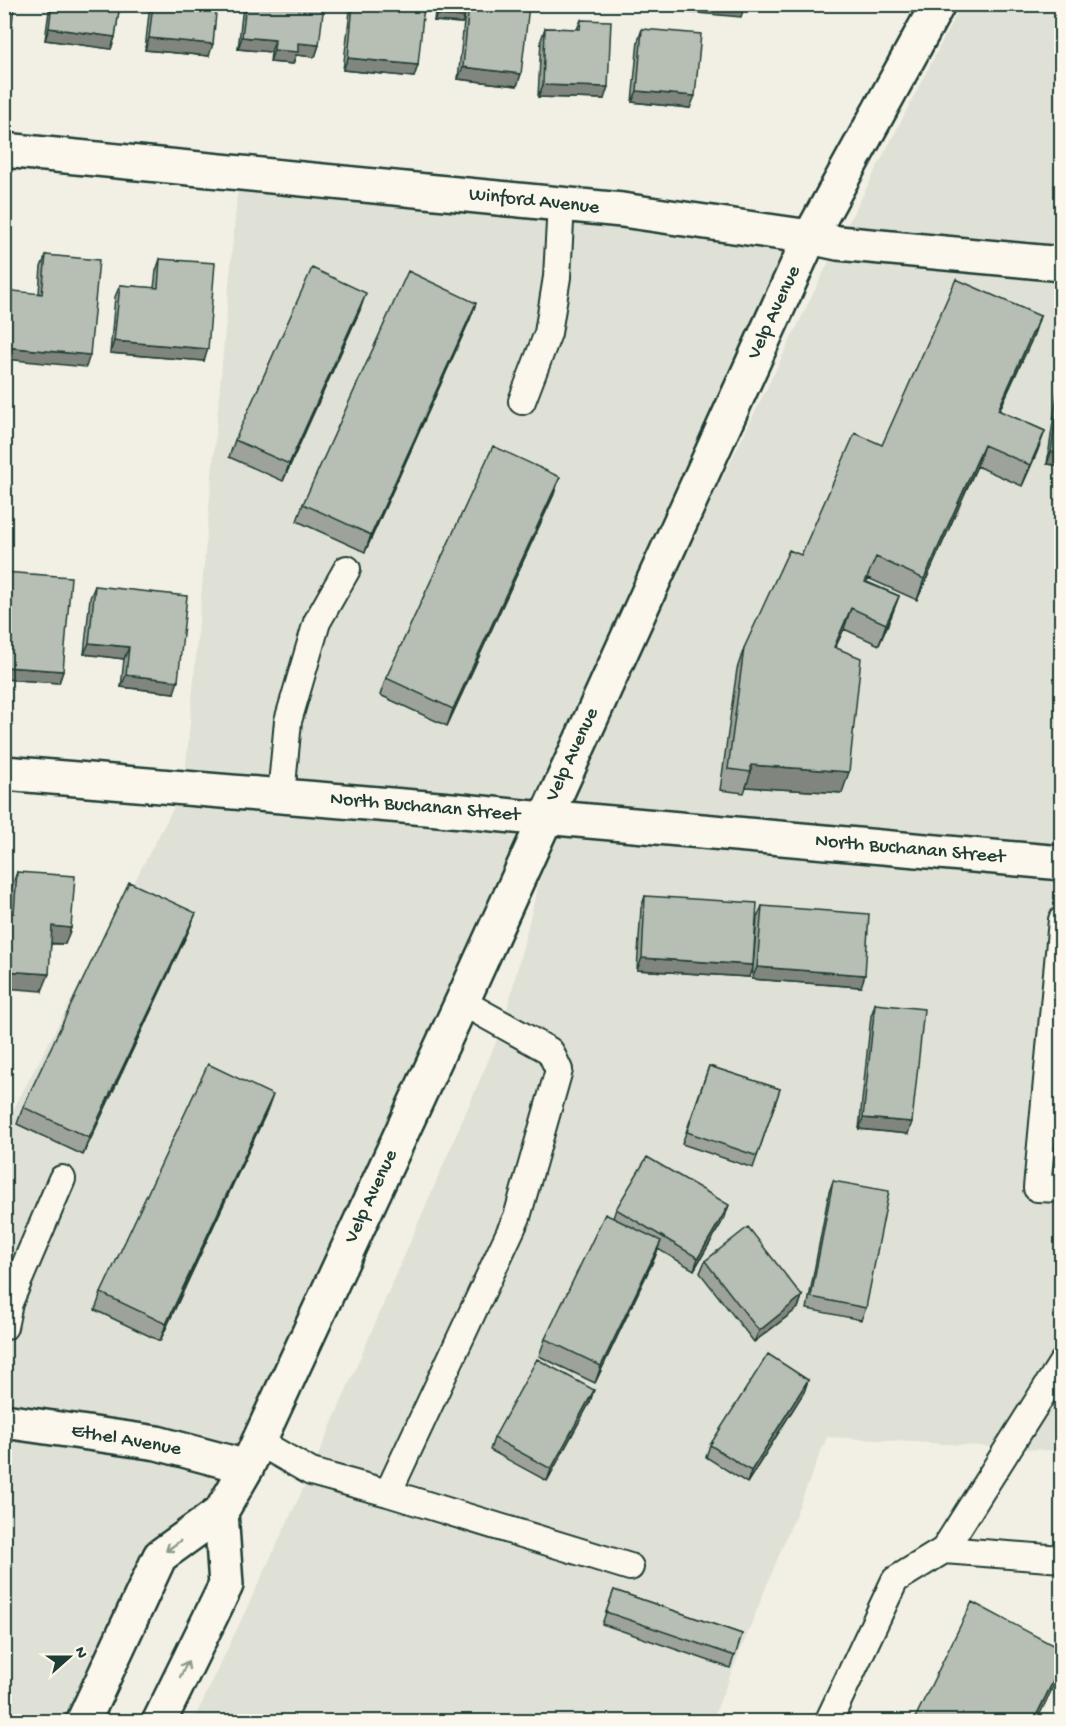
<svg xmlns="http://www.w3.org/2000/svg" width="1066" height="1726" font-family="'Gochi Hand',sans-serif">
  <style>
    .built { fill: #e0e1d6 }
    .lines { fill: none; stroke-linecap: round; stroke-linejoin: round }
    .lane-casing { stroke: #1f3d34; stroke-width: 30 }
    .street-casing { stroke: #1f3d34; stroke-width: 38 }
    .primary-casing { stroke: #1f3d34; stroke-width: 38 }
    .lane { stroke: #fbf7ec; stroke-width: 26 }
    .street { stroke: #fbf7ec; stroke-width: 33 }
    .primary { stroke: #fbf7ec; stroke-width: 33 }
    .wall { fill: #9da39a; stroke: #1f3d34; stroke-width: 1.5 }
    .shaded-wall { fill: #80857d; stroke: #1f3d34; stroke-width: 1.5 }
    .building { fill: #b7beb3; stroke: #1f3d34; stroke-width: 1.5 }
    .oneway { stroke: #8d9a90 }
    .labels { text-anchor: middle; dominant-baseline: central; stroke-width: 4.5; stroke-linejoin: round; paint-order: stroke }
    .street-label { font-size: 20px; fill: #1f3d34; stroke: #fbf7ec }
  </style>
  <rect width="100%" height="100%" fill="#f2f0e5"/>
  <filter id="ink" filterUnits="userSpaceOnUse"><feTurbulence type="fractalNoise" baseFrequency=".0167" numOctaves="2"/><feDisplacementMap in="SourceGraphic" scale="12" xChannelSelector="R" yChannelSelector="G"/><feConvolveMatrix kernelMatrix="1 2 1 2 8 2 1 2 1" color-interpolation-filters="sRGB"/></filter>
  <g filter="url(#ink)">
    <path class="built" d="M961 5H1061V1451L827 1437 712 1721 193 1722 311 1472 503 1026 555 818 838 243Z
      M239 173 810 237 247 1467 160 1556 83 1721 5 1722V1125L184 788Z"/>
    <g class="lines">
      <g class="lane-casing">
        <path id="lane" d="M522 401 548 333 557 277 561 204
          M281 796 288 721 317 622 347 569
          M1062 920 1037 1188 1062 1189
          M4 1327 9 1303 62 1179
          M259 1442 311 1472 388 1493 517 1217 559 1070 550 1051 462 1002
          M388 1493 630 1567
          M944 1550 1062 1363
          M828 1722 895 1580 944 1550 1062 1559"/>
      </g>
      <g class="street-casing">
        <path id="street" d="M4 150 622 210 810 237 838 243 1062 264
          M4 773 463 811 544 819 555 818 1062 863
          M4 1421 157 1443 247 1467"/>
      </g>
      <g class="primary-casing">
        <path id="primary" d="M83 1722 160 1556 221 1512 247 1467 462 1002 810 237 938 4
          M159 1722 226 1585 221 1512"/>
      </g>
      <use href="#lane" class="lane"/>
      <use href="#street" class="street"/>
      <use href="#primary" class="primary"/>
    </g>
    <path class="wall" d="M50 4H120L115 37 111 49 45 40Z
      M150 4H217L209 56 145 50Z
      M245 4 319 45 315 57 296 55 293 64 270 62 271 52 238 49 242 15Z
      M352 4H408L418 65 414 77 343 70 350 11Z
      M436 4H465L462 23 434 21Z
      M468 4H512L521 74 517 86 458 79 465 12Z
      M581 20 604 99 538 97 541 40 545 28 577 29Z
      M642 29 690 108 632 102 638 41Z
      M46 255 86 367 39 293 41 267Z
      M160 259 204 361 110 353 115 297 120 285 154 288 156 271Z
      M476 303 470 319 365 552 297 521 303 504Z
      M360 310 283 481 229 457 235 440Z
      M1040 316 1033 337 999 411 1045 431 1037 452 1022 486 977 466 917 600 868 578 867 582 899 596 891 617 879 645 844 629 835 647 842 793 746 787 744 793 720 790 737 669 744 648 801 555 882 445Z
      M1062 359V466L1047 464Z
      M554 494 447 726 380 695 386 678Z
      M4 572 63 671 59 683 4 679Z
      M95 586 174 693 121 687 124 659 84 654 90 598Z
      M17 872 71 928 65 944H51L42 991 9 913 11 889Z
      M645 896 749 977 637 970 641 908Z
      M762 906 861 987 752 979 757 918Z
      M189 930 83 1155 17 1124 23 1107Z
      M875 1004 908 1134 859 1129 871 1016Z
      M709 1066 780 1089 753 1168 682 1144Z
      M267 1111 160 1341 95 1310 101 1293Z
      M833 1181 866 1308 861 1320 807 1309 829 1192Z
      M616 1209 725 1217 694 1270 658 1249 655 1257 595 1383 539 1356 545 1339 613 1218Z
      M705 1261 802 1296 798 1308 754 1342 700 1273Z
      M808 1380 804 1392 747 1483 706 1457 710 1445Z
      M590 1402 547 1481 490 1450 494 1438Z
      M614 1590 742 1634 730 1668 602 1624Z"/>
    <path class="shaded-wall" d="M603 4H632L631 7Z
      M689 4 745 5 741 17 686 12Z
      M437 15 464 17 462 23 434 21Z
      M4 23 12 24 7 36 4 35Z
      M49 28 115 37 111 49 45 40Z
      M242 37 275 40 271 52 238 49Z
      M149 38 213 44 209 56 145 50Z
      M298 43 319 45 315 57 296 55 293 64 270 62 274 50Z
      M348 58 418 65 414 77 343 70Z
      M463 67 521 74 517 86 458 79Z
      M543 85 608 87 604 99 538 97Z
      M637 91 695 96 690 108 632 102Z
      M366 293 360 310 283 481 289 464Z
      M476 303 470 319 365 552 371 535Z
      M1040 316 1033 337 990 431 998 410Z
      M114 341 208 349 204 361 110 353Z
      M4 347 90 355 86 367 4 359Z
      M1045 431 1037 452 1022 486 1030 465Z
      M984 445 977 466 917 600 924 579Z
      M1051 452 1062 453V466L1047 464Z
      M560 477 554 494 447 726 453 709Z
      M899 596 891 617 879 645 886 624Z
      M851 608 844 629 826 668 834 647Z
      M4 626 9 627 5 638H4Z
      M89 643 129 647 124 659 84 654Z
      M6 667 63 671 59 683 4 679V672Z
      M126 675 178 681 174 693 121 687Z
      M751 765 849 772 842 793 746 787 751 772Z
      M196 913 189 930 83 1155 89 1138Z
      M52 926 71 928 65 944 45 943Z
      M642 958 753 965 749 977 637 970Z
      M757 967 865 975 861 987 752 979Z
      M4 971 49 974 42 991 4 988Z
      M273 1095 267 1111 160 1341 166 1324Z
      M863 1118 912 1122 908 1134 859 1129Z
      M729 1205 725 1217 694 1270 698 1258Z
      M661 1241 655 1257 595 1383 601 1366Z
      M802 1296 798 1308 754 1342 759 1331Z
      M808 1380 804 1392 747 1483 751 1471Z
      M594 1390 590 1402 547 1481 551 1469Z
      M1062 1663V1667L1057 1679 1036 1722H1033Z"/>
    <path class="building" d="M4 4H14L12 24 4 23Z
      M52 4H120L115 37 49 28Z
      M153 4H217L213 44 149 38Z
      M246 4H324L319 45 298 43V52L274 50 275 40 242 37Z
      M353 4H408L424 6 418 65 348 58Z
      M437 4H465L464 17 437 15Z
      M469 4H512L529 6 521 74 463 67Z
      M581 20 611 21 608 87 543 85 545 28 580 29Z
      M642 29 701 34 695 96 637 91Z
      M46 255 99 260 90 355 4 347V290L42 294Z
      M160 259 215 263 208 349 114 341 120 285 158 288Z
      M312 268 366 293 289 464 235 440Z
      M408 271 476 303 371 535 303 504Z
      M956 279 1040 316 998 410 1045 431 1030 465 984 445 924 579 876 557 865 582 899 596 886 624 851 608 834 647 861 658 849 772 751 765V772L728 769 744 648 789 550 801 555 855 433 882 445Z
      M1062 378V453L1051 452Z
      M493 446 560 477 453 709 386 678Z
      M4 572 71 577 63 671 6 667 9 627 4 626Z
      M95 586 187 596 178 681 126 675 129 647 89 643Z
      M17 872 75 876 71 928 52 926 49 974 4 971V913H14Z
      M129 882 196 913 89 1138 23 1107Z
      M645 896 757 903 753 965 642 958Z
      M762 906 869 914 865 975 757 967Z
      M875 1004 924 1009 912 1122 863 1118Z
      M208 1064 273 1095 166 1324 101 1293Z
      M709 1066 780 1089 757 1156 687 1132Z
      M647 1157 729 1205 698 1258 616 1209Z
      M833 1181 889 1191 866 1308 811 1297Z
      M605 1214 661 1241 601 1366 545 1339Z
      M748 1227 802 1296 759 1331 705 1261Z
      M768 1354 808 1380 751 1471 710 1445Z
      M537 1359 594 1390 551 1469 494 1438Z
      M614 1590 742 1634 735 1656 606 1612Z
      M972 1602 1062 1650V1663L1033 1722H913Z"/>
    <defs><path id="oneway-shaft" d="M-6 0H5M1.5-3L5.5 0L1.5 3" fill="none" stroke-width="1.6" stroke-linecap="round" stroke-linejoin="round" transform="scale(1.5)"/></defs>
    <g class="oneway">
      <use href="#oneway-shaft" transform="translate(173 1546) rotate(144)"/>
      <use href="#oneway-shaft" transform="translate(184 1669) rotate(-64)"/>
    </g>
  </g>
  <g class="labels">
    <g class="street-label">
      <text transform="translate(534 202) rotate(6)">Winford Avenue</text>
      <text transform="translate(775 313) rotate(-65)">Velp Avenue</text>
      <text transform="translate(573 755) rotate(-65)">Velp Avenue</text>
      <text transform="translate(425 808) rotate(5)">North Buchanan Street</text>
      <text transform="translate(910 850) rotate(5)">North Buchanan Street</text>
      <text transform="translate(372 1197) rotate(-65)">Velp Avenue</text>
      <text transform="translate(126 1441) rotate(10)">Ethel Avenue</text>
    </g>
  </g>
  <rect width="1066" height="1726" fill="none" stroke="#fbf7ec" stroke-width="24"/>
  <rect x="12" y="12" width="1042" height="1702" fill="none" stroke="#1f3d34" stroke-width="2" filter="url(#ink)"/>
  <g transform="translate(69 1657) rotate(69)" stroke="#fbf7ec" stroke-width="4.5" paint-order="stroke">
  <path d="M0-4.5L10 22L0 15L-10 22Z" fill="#1f3d34"/>
  <text y="-9" font-size="16" font-weight="bold" text-anchor="middle" fill="#1f3d34">N</text>
  </g>
</svg>
